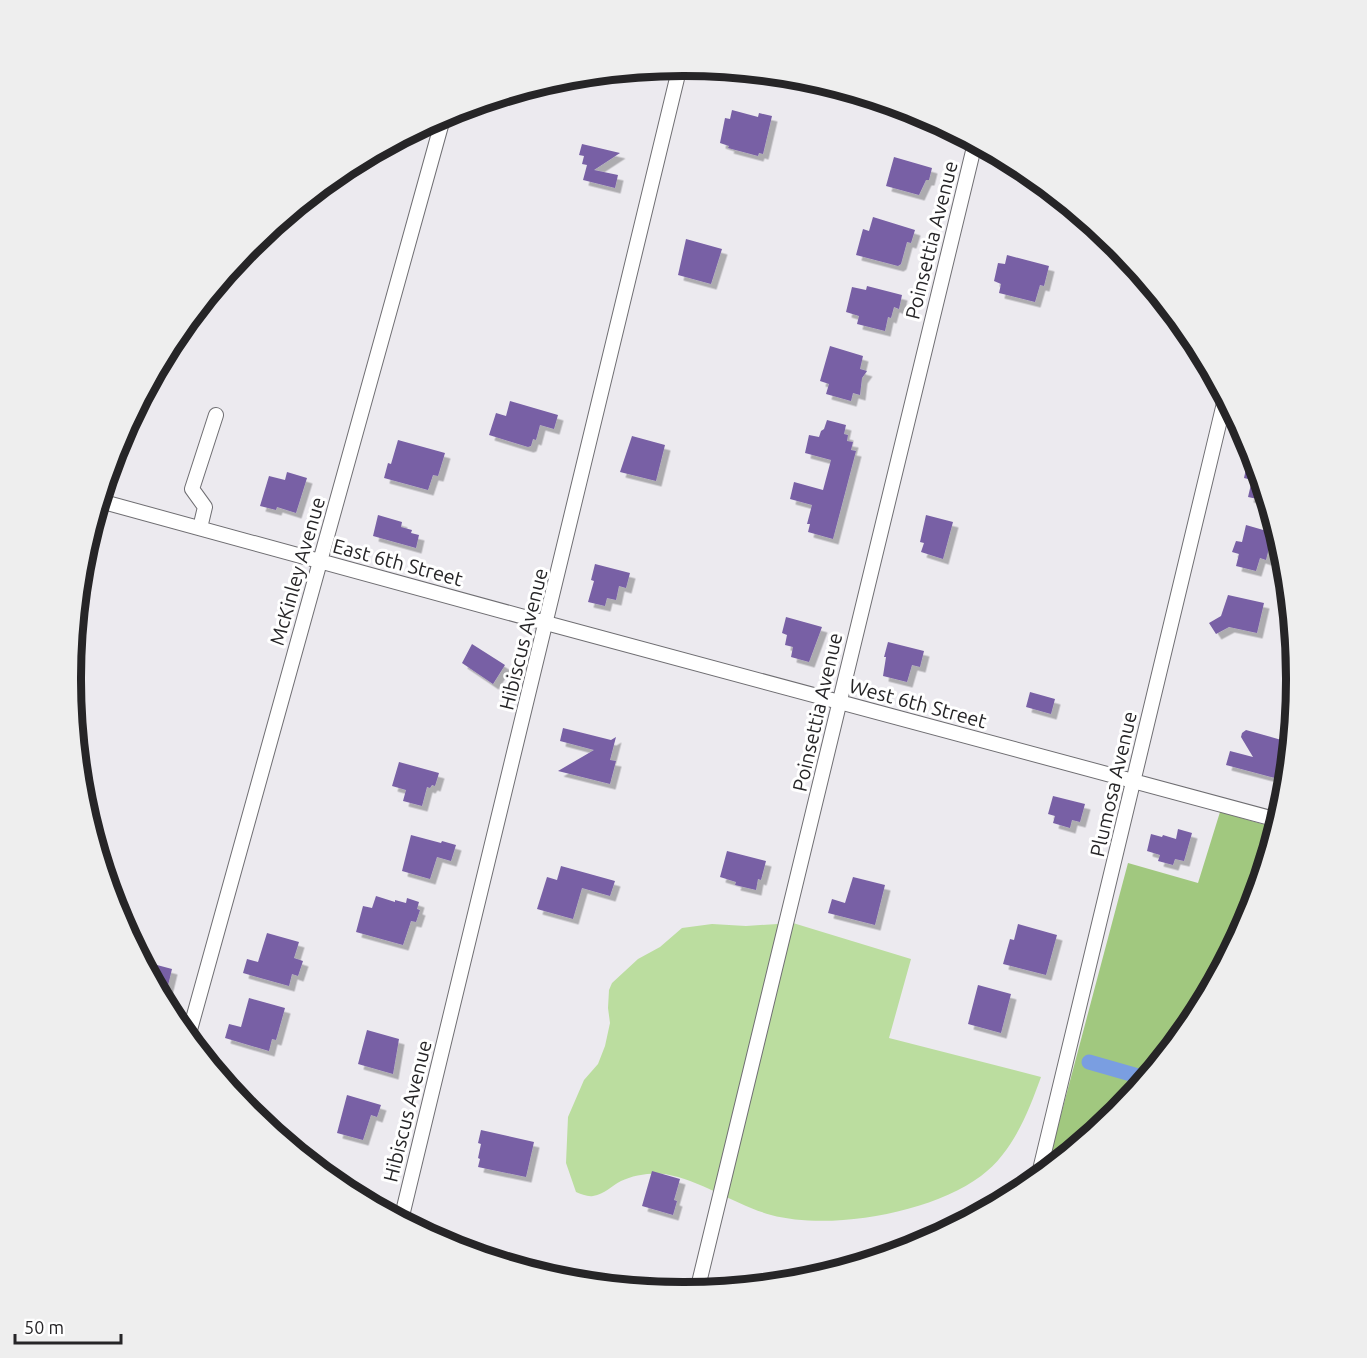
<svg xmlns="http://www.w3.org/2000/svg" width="1367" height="1358" font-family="Ubuntu,sans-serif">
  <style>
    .green { fill: #bbdd9f }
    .forest { fill: #a1c87f }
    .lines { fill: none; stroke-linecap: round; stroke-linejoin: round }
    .canal { stroke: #7a9ee1; stroke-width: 15 }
    .building { fill: #7860a5; filter: url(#shadow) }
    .minor-casing { stroke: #6f6e72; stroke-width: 16 }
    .minor { stroke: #fff; stroke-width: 14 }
    .labels { text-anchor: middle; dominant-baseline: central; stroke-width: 6; stroke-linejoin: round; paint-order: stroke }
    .street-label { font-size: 20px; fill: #262527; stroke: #fff }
    .rim { fill: none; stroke: #262527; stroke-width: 8 }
  </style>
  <defs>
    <filter id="shadow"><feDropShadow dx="5.5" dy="5.5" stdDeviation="0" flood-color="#0004"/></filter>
  </defs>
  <rect width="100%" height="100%" fill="#eceaef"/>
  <path class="green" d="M793 923 911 959 889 1038 1041 1077C1028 1113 1013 1152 981 1176 931 1213 831 1231 771 1215 735 1205 703 1181 665 1174 652 1172 633 1175 621 1181 611 1186 605 1194 593 1196 588 1197 581 1194 576 1192L566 1163 568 1117 584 1080 598 1064 605 1046 610 1023 608 1008 609 990 612 983 638 959 660 947 682 928 712 924 746 926Z"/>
  <path class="forest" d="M1220 812 1276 828 1250 914 1193 1020 1117 1113 1046 1171 1128 863 1198 883Z"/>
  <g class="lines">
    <path class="canal" d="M1089 1062 1145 1078"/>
  </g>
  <path class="building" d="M732 110 758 117 759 113 772 116 763 154 759 153 758 156 728 148 729 146 720 143 725 118 730 119Z
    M582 144 620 153 594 170 618 175 615 188 583 180 587 165 582 164 584 156 579 155Z
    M894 157 932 168 929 180H926L919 195 886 186Z
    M873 217 915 230 911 243 907 242 901 264 898 266 856 255 863 229 869 231Z
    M686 239 722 249 711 284 678 275Z
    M1007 255 1049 266 1044 286 1040 285 1035 302 999 293 1001 284 994 281 998 263 1005 264Z
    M867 286 902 295 899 309 894 307 891 318 888 317 885 331 857 324 859 316 846 312 852 287 866 290Z
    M830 346 863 356 860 369 867 371 862 378 860 395 853 393 851 401 826 394 829 384 820 381Z
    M510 401 558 415 554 429 540 425 536 440 533 439 531 446 528 447 489 435 496 413 506 416Z
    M827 420 846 425 844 434 848 435 847 441 853 442 851 450 856 451 833 539 808 532 810 524H807L812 505 790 499 794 482 823 490 831 460 805 453 809 435 819 437 821 431 824 429Z
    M632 436 665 445 656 481 620 472Z
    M398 440 445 453 438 476 433 475 428 490 384 478 388 463 391 464Z
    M1255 463 1267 501 1248 497 1252 480 1244 478 1247 464 1255 466Z
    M287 472 307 478 296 513 277 507 276 510 260 506 269 476 285 480Z
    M378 515 402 522 401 527 412 530 411 533 419 535 416 548 373 536Z
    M926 515 953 522 943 559 921 552 924 543 920 542Z
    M1246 525 1277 534 1281 547 1270 544 1266 560 1260 558 1256 571 1236 566 1239 554 1232 552 1236 541 1242 542Z
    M595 564 630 573 626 588 619 586 616 600 607 598 605 606 588 602 594 581 591 580Z
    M1228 595 1264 603 1257 633 1229 627 1216 634 1209 623 1221 616Z
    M786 617 822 627 809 662 791 657 793 647 785 645 787 635 782 633Z
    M888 642 924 651 920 667 912 665 907 682 883 676 886 657H884Z
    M472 644 505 665 493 684 462 663Z
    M1030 692 1055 699 1051 714 1026 707Z
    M563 728 611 740 616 737 610 760 616 761 610 784 558 771 594 750 560 741Z
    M1246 730 1285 741 1275 778 1226 765 1230 751 1253 757 1241 737 1242 733Z
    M399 762 439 773 435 786 432 785 430 788 427 787 422 806 403 801 406 790 392 786Z
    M1053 796 1085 804 1080 822 1072 820 1070 828 1053 823 1055 816 1048 814Z
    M1178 829 1192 833 1184 861 1175 859 1173 865 1158 861 1160 855 1147 851 1151 834 1162 837 1163 835 1176 839Z
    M411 835 441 843 442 841 456 845 451 861 437 857 430 879 402 871Z
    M727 851 766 861 761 880 758 879 756 890 735 885 736 882 720 877Z
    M561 866 615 881 610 896 582 888 573 919 537 909 547 877 557 880Z
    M853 877 885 885 875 925 828 913 832 899 845 903Z
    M376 896 395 902V900L406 903 407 898 419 902 417 909 420 910 416 922 411 921 403 945 356 932 363 906 372 908Z
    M1018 924 1057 935 1046 975 1003 964 1010 939 1014 940Z
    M267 933 299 942 294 958 303 961 298 976 292 974 289 986 243 973 247 959 258 962Z
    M142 961 172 969 164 1002 161 996Z
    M978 985 1011 994 1001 1033 968 1024Z
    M249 998 285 1008 276 1040 272 1039 269 1051 225 1038 229 1024 241 1027Z
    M367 1030 399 1039 393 1074 358 1064Z
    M347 1095 381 1105 377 1117 371 1115 363 1140 337 1133Z
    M481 1130 534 1142 526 1177 478 1167 480 1159 478 1158 481 1144 478 1143Z
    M652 1171 680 1179 674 1200 677 1201 673 1215 642 1206Z"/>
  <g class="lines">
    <g class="minor-casing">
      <path id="minor" d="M100 501 546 623 1278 820
        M200 528 205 507 192 489 216 415
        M188 1037 444 115
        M1038 1178 1225 399
        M401 1220 680 66
        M697 1291 975 143"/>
    </g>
    <use href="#minor" class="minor"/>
  </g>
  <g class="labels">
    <g class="street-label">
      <text transform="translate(931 240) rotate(-76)">Poinsettia Avenue</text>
      <text transform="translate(398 562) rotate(15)">East 6th Street</text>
      <text transform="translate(297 571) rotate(-74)">McKinley Avenue</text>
      <text transform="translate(523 639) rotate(-76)">Hibiscus Avenue</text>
      <text transform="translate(918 703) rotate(15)">West 6th Street</text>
      <text transform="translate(817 712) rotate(-77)">Poinsettia Avenue</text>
      <text transform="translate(1113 784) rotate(-77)">Plumosa Avenue</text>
      <text transform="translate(407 1111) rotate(-76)">Hibiscus Avenue</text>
    </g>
  </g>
  <path d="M0 0H1367V1358H0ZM683 76H684A602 602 0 0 1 1286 678V680A602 602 0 0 1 684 1282H683A602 602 0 0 1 81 680V678A602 602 0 0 1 683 76Z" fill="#eee" fill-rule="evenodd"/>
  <path class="rim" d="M683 76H684A602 602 0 0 1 1286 678V680A602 602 0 0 1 684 1282H683A602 602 0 0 1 81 680V678A602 602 0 0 1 683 76Z"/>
  <path d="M15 1334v9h106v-9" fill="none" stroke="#262527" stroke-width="3"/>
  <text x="24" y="1334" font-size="18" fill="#262527" stroke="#ffffff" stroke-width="4.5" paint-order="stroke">50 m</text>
</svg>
